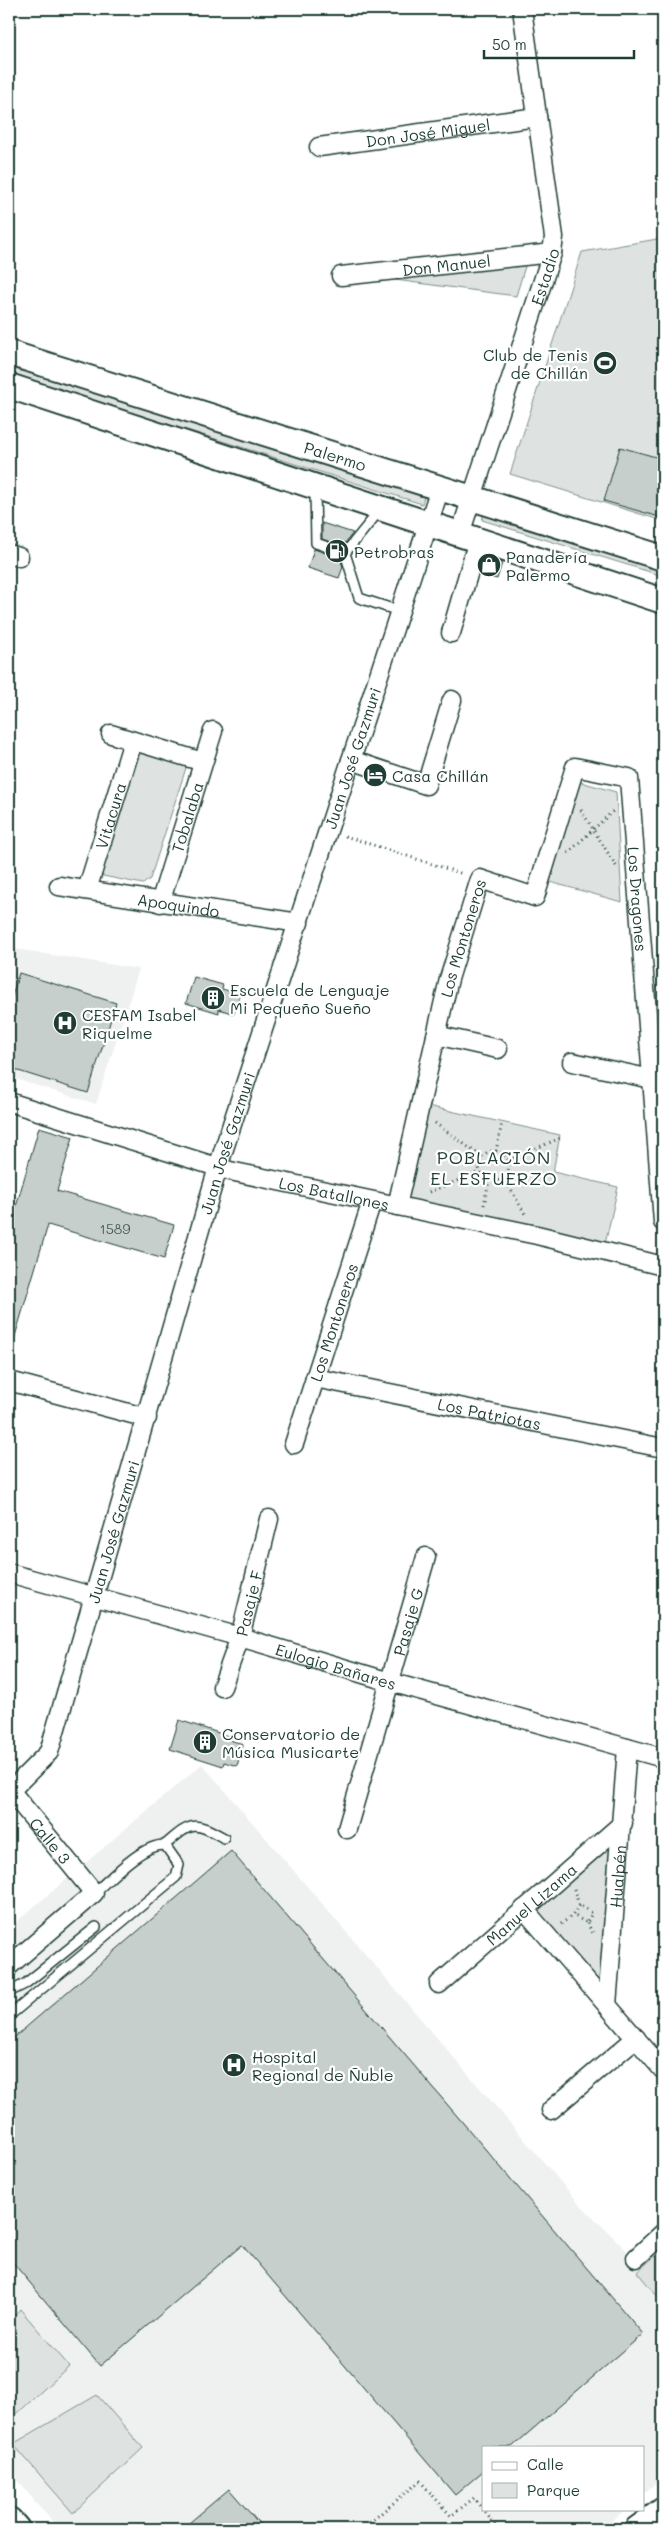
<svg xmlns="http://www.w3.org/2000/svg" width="672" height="2538" font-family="Mali,sans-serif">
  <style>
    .built { fill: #eef1f0 }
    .green { fill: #dee3e2; stroke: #7e908b }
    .building { fill: #c7cfcc; stroke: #1f3d34 }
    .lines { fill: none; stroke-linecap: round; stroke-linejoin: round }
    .lane-casing { stroke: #1f3d34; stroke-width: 12 }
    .street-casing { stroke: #1f3d34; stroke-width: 21 }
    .secondary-casing { stroke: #1f3d34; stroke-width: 28 }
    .primary-casing { stroke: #1f3d34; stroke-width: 30 }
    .path { stroke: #1f3d34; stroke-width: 3; stroke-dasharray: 1 4; stroke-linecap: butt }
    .lane { stroke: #fff; stroke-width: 9 }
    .street { stroke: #fff; stroke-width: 18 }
    .secondary { stroke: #fff; stroke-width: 24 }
    .primary { stroke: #fff; stroke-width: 26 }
    .labels { text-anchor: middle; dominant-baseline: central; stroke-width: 4.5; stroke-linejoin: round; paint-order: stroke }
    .number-label { font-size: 14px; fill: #49625a }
    .street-label { font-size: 16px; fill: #1f3d34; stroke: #fff }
    .poi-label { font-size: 16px; fill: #1f3d34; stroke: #fff; text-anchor: start }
    .neighbourhood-label { font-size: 18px; letter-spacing: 1px; fill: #1f3d34; stroke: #fff }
  </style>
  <rect width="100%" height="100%" fill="#fff"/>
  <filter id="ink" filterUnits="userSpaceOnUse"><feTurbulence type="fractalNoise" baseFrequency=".02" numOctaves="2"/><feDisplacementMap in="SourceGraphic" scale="10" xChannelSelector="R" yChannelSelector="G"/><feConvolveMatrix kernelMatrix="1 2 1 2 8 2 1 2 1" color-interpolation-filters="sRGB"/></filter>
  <g filter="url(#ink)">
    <path class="built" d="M9 948 139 969 96 1104 9 1077Z
      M202 1764 577 2201 628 2252 663 2294V2477L643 2494V2447H483V2509H626L603 2529H59L9 2471V1928Z"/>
    <path class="green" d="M663 238V521L510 474 582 252Z
      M527 260 516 296 372 277Z
      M9 355 427 486 422 504 9 374Z
      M487 503 663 558V576L482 520Z
      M143 750 181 762 186 768 150 879 143 884 103 876 99 869 137 753Z
      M577 781 616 792 622 902 550 882Z
      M423 1105 560 1135 553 1172 618 1187 605 1244 403 1200Z
      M615 1840 600 1988 534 1912Z
      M663 2249V2303L637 2272Z
      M20 2309 69 2366 9 2421V2321Z
      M97 2395 143 2448 73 2513 13 2444Z"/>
    <path class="building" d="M620 447 663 459V518L604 501Z
      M322 523 353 533 352 534 343 546 322 539Z
      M314 549 340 558 343 567 339 578 308 568Z
      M484 557 502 563 497 579 479 574Z
      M19 973 116 1003 88 1093 9 1068V1006Z
      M194 977 223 985 222 989 240 994 234 1014 219 1009V1013L186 1003Z
      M39 1127 73 1137 57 1191 174 1225 164 1259 48 1225 13 1343 9 1342V1231Z
      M179 1720 231 1737 230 1740 243 1744 237 1766 224 1762 223 1766 170 1749Z
      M231 1851 643 2334 512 2447H483V2471L455 2495 242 2245 100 2366 9 2258V2042Z
      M229 2489 264 2529H182Z"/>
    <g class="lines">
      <g class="lane-casing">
        <path id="lane" d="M315 489 316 543 345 553
          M345 553 359 598 399 611
          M345 553 380 510
          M165 1845C191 1823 193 1820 224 1838
          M9 1992 25 1984 96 1927
          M9 2016 176 1877 179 1865 165 1845C142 1844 111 1878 94 1893"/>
      </g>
      <g class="street-casing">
        <g id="street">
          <path id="s1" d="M319 147 537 117"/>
          <path id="s2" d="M341 276 552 253"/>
          <path id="s3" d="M460 534 552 253 554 237 522 9"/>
          <path d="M9 554 19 557"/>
          <path d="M451 633 478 540"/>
          <path d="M111 734 203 762"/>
          <path d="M351 760 426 785 452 700"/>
          <path id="s4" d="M59 886 299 923"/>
          <path id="s5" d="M87 890 133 741"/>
          <path id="s6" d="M160 903 213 731"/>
          <path d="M436 1035 498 1049"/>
          <path d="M572 1062 652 1079"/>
          <path id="s7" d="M9 1102 230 1171 537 1235 663 1266"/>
          <path id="s8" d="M397 1206 449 979 480 879 535 897 575 767 629 778 663 1222"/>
          <path id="s9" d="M315 1378 663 1448"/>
          <path d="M9 1381 147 1418"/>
          <path id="s10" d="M294 1444 372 1201"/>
          <path id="s11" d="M9 1573 240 1637 390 1682 663 1758"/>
          <path id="s12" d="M222 1687 240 1637 269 1519"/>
          <path id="s13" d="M9 1789 94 1893 9 1966"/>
          <path id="s14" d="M9 1792 49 1752 218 1167 440 488"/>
          <path id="s15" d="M347 1829 426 1557"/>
          <path d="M524 1909 663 2070"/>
          <path id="s16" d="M439 1984 623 1823"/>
          <path id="s17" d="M607 2005 627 1748"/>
          <path d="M551 2110 636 2038"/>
          <path d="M636 2258 663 2233"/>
        </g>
      </g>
      <g class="secondary-casing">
        <g id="secondary">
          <path id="s18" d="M9 353 663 558"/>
          <path d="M9 386 663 601"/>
          <path d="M637 2529 663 2510"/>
        </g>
      </g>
      <g class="primary-casing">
        <path id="primary" d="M9 2521 16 2529"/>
      </g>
      <path class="path" d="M581 810 616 866
        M345 836 463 874
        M568 853 613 811
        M435 1123 482 1157
        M479 1166a15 15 0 1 1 30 0a15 15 0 1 1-30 0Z
        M496 1151 502 1123
        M508 1160 563 1137
        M504 1178 525 1214
        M429 1192 479 1172
        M484 1205 489 1181
        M574 1889 579 1905
        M587 1923 594 1935
        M561 1924 573 1915 579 1905 592 1913 587 1923 573 1915
        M362 2529 420 2481 451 2516 474 2498 498 2529"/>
      <use href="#lane" class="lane"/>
      <use href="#street" class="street"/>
      <use href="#secondary" class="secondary"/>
      <use href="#primary" class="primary"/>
    </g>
  </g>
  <defs>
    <g id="stadium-disc" transform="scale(1.25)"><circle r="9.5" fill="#1f3d34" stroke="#fff"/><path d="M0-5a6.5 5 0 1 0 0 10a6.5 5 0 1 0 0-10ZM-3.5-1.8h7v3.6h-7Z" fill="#fff"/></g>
    <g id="fuel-disc" transform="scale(1.25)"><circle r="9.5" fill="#1f3d34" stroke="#fff"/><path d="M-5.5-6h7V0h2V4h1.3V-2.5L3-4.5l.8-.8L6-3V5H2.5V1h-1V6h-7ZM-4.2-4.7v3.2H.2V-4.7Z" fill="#fff"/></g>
    <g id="shop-disc" transform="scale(1.25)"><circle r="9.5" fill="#1f3d34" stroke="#fff"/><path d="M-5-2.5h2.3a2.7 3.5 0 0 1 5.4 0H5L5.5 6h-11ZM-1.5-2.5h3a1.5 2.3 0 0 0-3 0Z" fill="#fff"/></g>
    <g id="hotel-disc" transform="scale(1.25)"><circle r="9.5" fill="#1f3d34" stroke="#fff"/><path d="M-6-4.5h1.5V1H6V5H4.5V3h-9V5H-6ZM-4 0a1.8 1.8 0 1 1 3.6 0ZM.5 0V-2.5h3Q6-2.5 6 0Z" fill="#fff"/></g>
    <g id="building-disc" transform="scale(1.25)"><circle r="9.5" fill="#1f3d34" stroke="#fff"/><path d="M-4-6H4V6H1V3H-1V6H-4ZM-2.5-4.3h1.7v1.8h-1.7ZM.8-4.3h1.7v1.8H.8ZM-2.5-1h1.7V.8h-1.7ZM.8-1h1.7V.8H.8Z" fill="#fff"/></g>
    <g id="hospital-disc" transform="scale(1.25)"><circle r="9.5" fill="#1f3d34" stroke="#fff"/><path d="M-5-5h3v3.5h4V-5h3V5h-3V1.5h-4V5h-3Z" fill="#fff"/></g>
  </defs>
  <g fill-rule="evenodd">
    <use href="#stadium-disc" x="605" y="363"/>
    <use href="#fuel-disc" x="337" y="551"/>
    <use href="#shop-disc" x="489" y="565"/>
    <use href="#hotel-disc" x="375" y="775"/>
    <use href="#building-disc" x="213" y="998"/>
    <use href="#hospital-disc" x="65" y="1023"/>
    <use href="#building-disc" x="205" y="1742"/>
    <use href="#hospital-disc" x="234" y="2065"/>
  </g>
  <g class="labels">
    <g class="number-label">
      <text x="115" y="1228">1589</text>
    </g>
    <g class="street-label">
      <text stroke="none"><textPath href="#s1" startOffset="110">Don José Miguel</textPath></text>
      <text stroke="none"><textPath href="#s2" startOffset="106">Don Manuel</textPath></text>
      <text stroke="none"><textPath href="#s3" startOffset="271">Estadio</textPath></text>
      <text stroke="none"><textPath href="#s18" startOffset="342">Palermo</textPath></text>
      <text stroke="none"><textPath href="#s14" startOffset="1096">Juan José Gazmuri</textPath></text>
      <text stroke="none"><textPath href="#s5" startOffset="78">Vitacura</textPath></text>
      <text stroke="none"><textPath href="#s6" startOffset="90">Tobalaba</textPath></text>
      <text stroke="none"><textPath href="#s8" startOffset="708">Los Dragones</textPath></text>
      <text stroke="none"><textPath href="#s4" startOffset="121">Apoquindo</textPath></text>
      <text stroke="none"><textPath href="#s8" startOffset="276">Los Montoneros</textPath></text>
      <text stroke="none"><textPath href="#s14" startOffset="691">Juan José Gazmuri</textPath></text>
      <text stroke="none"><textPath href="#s7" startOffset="338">Los Batallones</textPath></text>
      <text stroke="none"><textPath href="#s10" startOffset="128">Los Montoneros</textPath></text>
      <text stroke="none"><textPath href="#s9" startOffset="178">Los Patriotas</textPath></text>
      <text stroke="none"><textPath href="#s14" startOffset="286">Juan José Gazmuri</textPath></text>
      <text stroke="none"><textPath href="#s12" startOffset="88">Pasaje F</textPath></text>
      <text stroke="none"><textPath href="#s15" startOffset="216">Pasaje G</textPath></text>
      <text stroke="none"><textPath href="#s11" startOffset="340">Eulogio Bañares</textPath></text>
      <text stroke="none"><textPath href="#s13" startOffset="66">Calle 3</textPath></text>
      <text stroke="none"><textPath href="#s17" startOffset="129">Hualpén</textPath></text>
      <text stroke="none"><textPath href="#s16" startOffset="122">Manuel Lizama</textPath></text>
    </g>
    <g class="poi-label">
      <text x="588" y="354" text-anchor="end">Club de Tenis<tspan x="588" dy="18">de Chillán</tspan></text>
      <text x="354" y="551">Petrobras</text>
      <text x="506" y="556">Panadería<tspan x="506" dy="18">Palermo</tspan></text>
      <text x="392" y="775">Casa Chillán</text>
      <text x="230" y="989">Escuela de Lenguaje<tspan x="230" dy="18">Mi Pequeño Sueño</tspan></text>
      <text x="82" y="1014">CESFAM Isabel<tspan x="82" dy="18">Riquelme</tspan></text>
      <text x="222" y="1733">Conservatorio de<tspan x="222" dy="18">Música Musicarte</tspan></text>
      <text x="252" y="2056">Hospital<tspan x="252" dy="18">Regional de Ñuble</tspan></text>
    </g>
    <g class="neighbourhood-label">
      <text x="494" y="1157">POBLACIÓN<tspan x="494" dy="21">EL ESFUERZO</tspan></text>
    </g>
  </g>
  <rect width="672" height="2538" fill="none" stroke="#fff" stroke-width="30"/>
  <rect x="15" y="15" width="642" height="2508" fill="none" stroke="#1f3d34" stroke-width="2" filter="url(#ink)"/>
  <rect x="482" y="2446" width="162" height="65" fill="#ffffff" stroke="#a5b1ae"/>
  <rect x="492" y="2462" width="25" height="8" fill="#ffffff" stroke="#a5b1ae"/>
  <text x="527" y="2470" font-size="15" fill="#1f3d34">Calle</text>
  <rect x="492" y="2483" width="25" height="15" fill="#dee3e2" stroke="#a5b1ae"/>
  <text x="527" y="2496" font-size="15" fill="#1f3d34">Parque</text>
  <path d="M484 50v8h150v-8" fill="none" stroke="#1f3d34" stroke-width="2.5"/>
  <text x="492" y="50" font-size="15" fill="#1f3d34" stroke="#ffffff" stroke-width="4" paint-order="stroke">50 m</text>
</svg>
